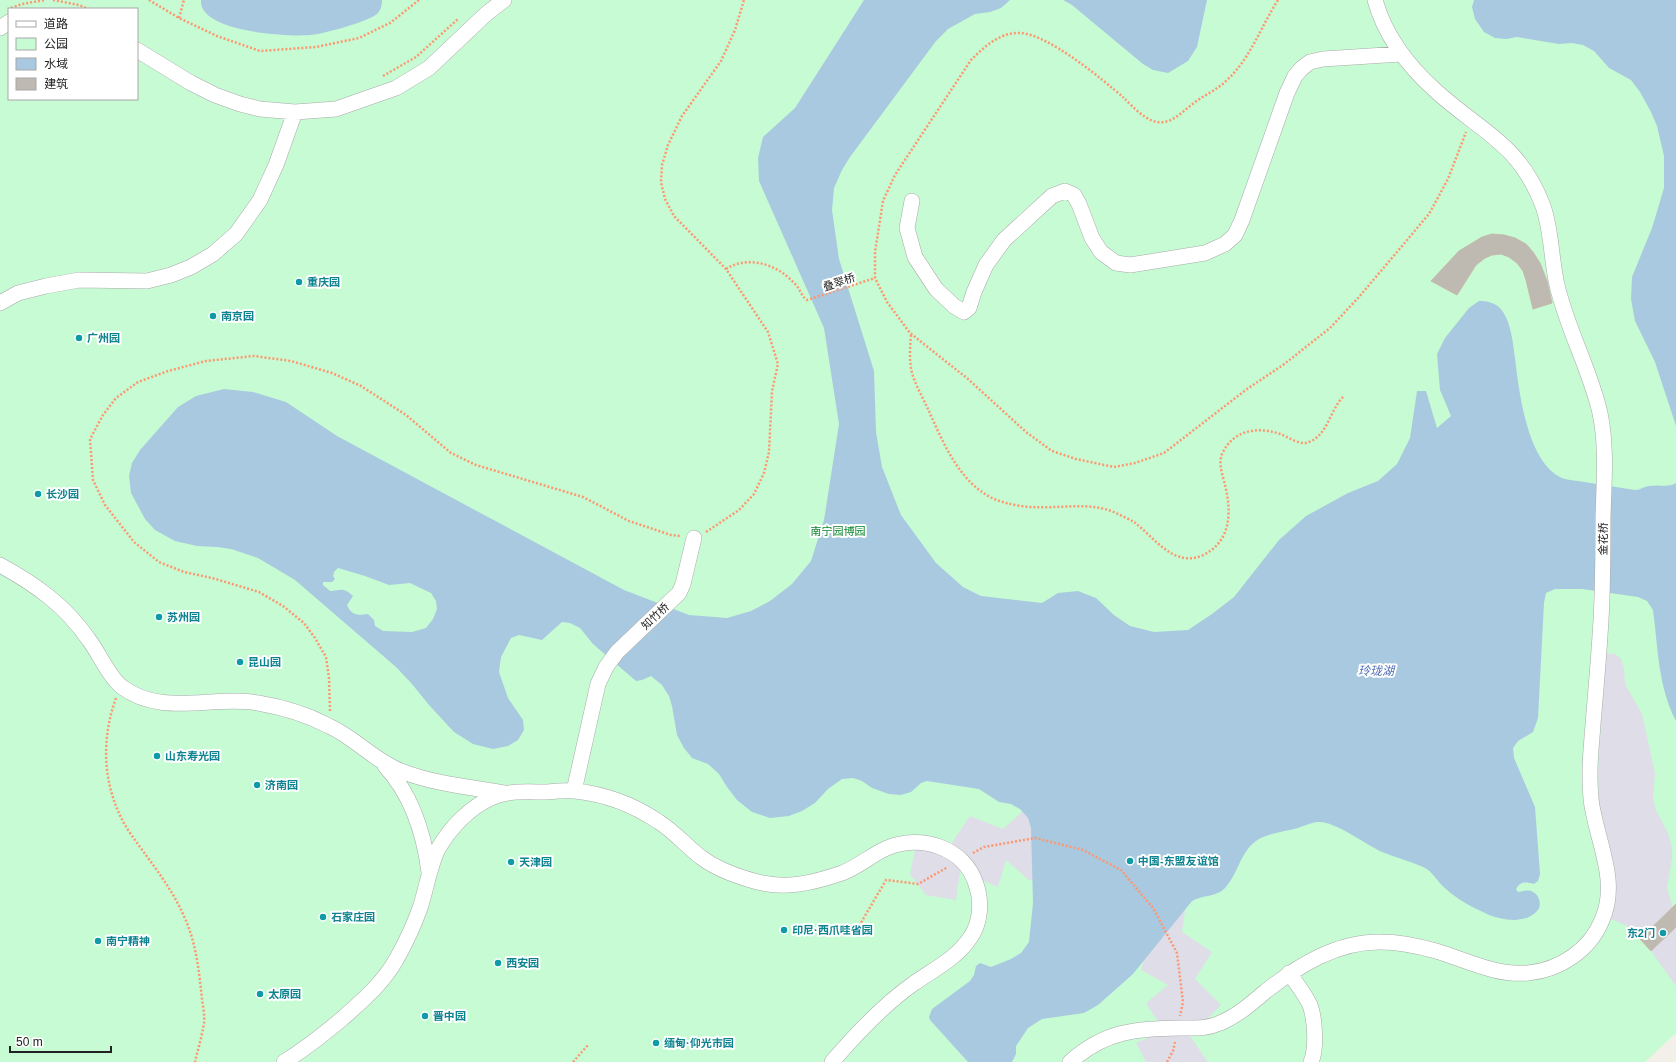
<svg xmlns="http://www.w3.org/2000/svg" width="1676" height="1062" font-family="Arial,'Noto Sans SC',sans-serif">
  <style>
    .park { fill: #c7fbd4; fill-rule: evenodd }
    .plaza { fill: #dfdde8 }
    .water { fill: #a9c9e0; fill-rule: evenodd }
    .building { fill: #bfbab1; stroke: #c4baaa }
    .lines { fill: none; stroke-linecap: round; stroke-linejoin: round }
    .minor-casing { stroke: #a9a9a9; stroke-width: 16 }
    .path { stroke: #fc9770; stroke-width: 2.5; stroke-dasharray: 2 2; stroke-linecap: butt }
    .minor { stroke: #fff; stroke-width: 15 }
    .culture-dot { fill: #0f9aa8; stroke: #fff; stroke-width: 1.5 }
    .labels { text-anchor: middle; dominant-baseline: central; stroke-width: 4; stroke-linejoin: round; paint-order: stroke }
    .culture-label { font-size: 11px; font-weight: bold; fill: #0d838f; stroke: #fff; text-anchor: start }
    .street-label { font-size: 11px; fill: #222; stroke: #fff }
    .park-label { font-size: 11px; fill: #0a852a; stroke: #fff }
    .water-label { font-size: 12px; font-style: italic; fill: #4b6db4; stroke: #fff }
  </style>
  <rect width="100%" height="100%" fill="#f2f0e9"/>
  <path class="park" d="M0 0H1676V1033L1645 1062H0ZM9 9H137V99H9Z"/>
  <path class="plaza" d="M1605 653 1615 654 1621 659 1624 668 1625 684 1642 714 1655 773 1653 796 1655 808 1668 833 1672 848V858L1667 888 1673 908 1640 939 1632 930 1625 925 1611 919 1615 898 1606 834 1599 805 1598 773Z
    M1034 801 1188 889 1182 932 1212 952 1195 979 1221 1005 1190 1036 1208 1062H1146L1136 1043 1164 1031 1146 1003 1168 985 1141 970 1149 941 1056 858 1030 881 1006 860 998 887 960 871 956 900 926 895 910 874 917 840 949 847 970 816 1003 829Z
    M1676 928V986L1651 951 1672 929 1673 930Z"/>
  <path class="water" d="M201 0H382C382 5 381 10 377 14 367 22 323 34 310 35 288 37 198 32 201 0Z
    M864 0H1010L1001 8 990 12 975 14 948 29 936 41 850 157 842 170 834 188 832 210 839 259 874 371 876 432 882 467 901 515 936 563 963 587 981 596 1042 603 1058 593 1078 591 1096 598 1114 615 1130 626 1154 632 1188 630 1212 614 1234 597 1279 540 1306 516 1348 493 1378 481 1397 464 1410 438 1417 391H1426L1437 428 1451 416 1440 390 1437 354 1445 338 1469 308 1479 301C1487 301 1492 302 1499 307 1511 319 1513 343 1515 358 1519 392 1527 460 1560 477 1565 480 1572 480 1578 481 1597 484 1616 487 1635 490 1641 490 1644 486 1650 486 1659 484 1668 488 1676 483V721C1658 687 1658 647 1653 610L1647 601 1638 597 1582 589H1555L1546 593 1544 603 1538 718 1533 732 1518 741 1513 748 1514 758 1535 807 1540 874 1538 881 1534 884C1525 882 1521 881 1516 889L1518 892C1523 891 1529 889 1533 892 1539 895 1542 904 1538 910 1526 925 1501 920 1487 914 1472 907 1458 900 1446 889 1438 883 1434 873 1425 868 1411 861 1396 858 1382 852 1365 844 1334 820 1317 822 1309 823 1302 827 1294 829 1283 832 1269 833 1259 839 1240 850 1239 873 1225 888 1217 897 1202 895 1192 901L1133 974 1098 1005 1084 1013 1042 1019 1028 1028 1016 1046V1054L1012 1062H968L930 1020 929 1017 932 1009 970 981 974 975 976 966 980 963 991 967 1011 959 1021 953 1029 942 1033 903 1031 828 1028 818 1020 809 1011 804 999 802 979 789 927 781 921 783 911 792 901 795 889 794 872 788 862 781 853 778 842 779 828 789 815 803 802 811 789 816 770 818 752 812 737 800 727 787 719 774 708 764 692 758 684 748 677 735 672 706 669 696 662 685 651 676 642 680 636 681 593 644 580 628 570 623 562 622 542 640 519 635 511 638 501 657 499 672 508 698 523 720 524 730 518 740 508 746 493 749 473 744 454 732 429 705 412 684 396 667 295 580 258 558 231 549 217 547 197 546 175 541 155 530 145 519 131 493 129 476 132 463 140 450 178 407 196 396 224 389 253 392 286 402 337 436 624 590 689 615 727 618 751 611 770 601 792 584 811 561 824 520 839 424 824 328 759 181 758 158 763 137 795 108ZM338 568 365 576 389 585 410 583 431 593 436 601 437 609 433 619 426 628 412 632 383 631 375 626 374 620 368 614C358 616 351 615 347 605L353 596C343 587 342 590 330 591L323 585V582H332L335 579 333 576 334 572Z
    M1063 0H1207L1197 47 1188 61 1168 73 1153 70 1143 64 1072 5Z
    M1474 0H1676V426L1655 362 1635 321 1631 299 1632 277 1652 228 1664 188V156L1657 126 1651 112 1640 92 1631 80 1609 68 1594 51 1583 45 1572 43 1559 44 1517 37 1506 39 1495 38 1484 32 1475 19 1472 7Z"/>
  <path class="building" d="M1492 234 1504 235 1515 238 1526 244 1533 252 1540 263 1547 281 1552 303 1533 309 1526 280 1523 271 1517 263 1509 257 1501 254 1492 255 1485 258 1476 265 1457 295 1431 281 1459 251 1482 237Z
    M1676 904V927L1651 951 1640 939Z"/>
  <g class="lines">
    <g class="minor-casing">
      <path id="minor" d="M0 28 9 22
        M137 50 191 83 215 95 240 104 260 109 295 112 336 109 396 88 429 68 486 14 504 0
        M912 201 907 228 915 257 936 289 954 306 964 312 969 308 974 292 986 265 1004 240 1052 196 1065 191 1074 195 1079 204 1092 238 1101 252 1116 263 1130 265 1205 253 1225 244 1235 235 1242 220 1287 93 1295 76 1302 68 1310 62 1323 59 1401 54
        M0 303 18 293 46 286 79 280 147 281 171 275 191 267 213 254 236 234 260 200 276 165 295 112
        M0 565C35 584 66 606 89 640 99 653 109 677 122 687 162 717 213 695 258 703 282 707 308 715 329 726 355 738 375 761 401 771 434 784 470 787 504 793
        M385 766C411 794 424 834 429 872
        M574 791 598 684 606 667 617 652 679 593 683 584 694 538
        M1289 973C1296 983 1305 994 1310 1005 1315 1019 1317 1049 1311 1062
        M284 1062C305 1049 324 1034 343 1018 363 1000 383 983 396 960 405 944 414 925 420 908 426 890 430 865 438 849 450 828 469 808 491 798 508 790 527 792 546 792 556 791 565 790 575 791 604 794 634 805 659 822 675 832 687 847 702 858 717 869 736 876 754 881 785 890 813 883 842 873 858 867 871 855 887 848 921 834 964 847 976 884 982 901 981 923 970 938 956 959 934 969 913 984 883 1005 856 1034 832 1062
        M1070 1062C1106 1030 1136 1029 1181 1028 1195 1028 1207 1029 1220 1023 1237 1016 1252 1003 1266 991 1298 966 1337 941 1381 942 1399 942 1418 946 1436 951 1466 960 1496 976 1528 973 1560 970 1590 950 1602 920 1618 884 1600 848 1593 811 1590 799 1590 784 1590 772 1590 756 1592 740 1593 724 1596 689 1599 655 1601 620 1603 586 1603 551 1603 517 1604 482 1607 447 1600 413 1590 369 1567 329 1557 285 1551 259 1552 232 1543 206 1519 143 1482 133 1436 91 1409 67 1385 36 1375 0"/>
    </g>
    <path class="path" d="M53 0 79 5 89 9
      M149 0 179 18 217 36 260 51 316 47 359 38 390 23 419 0
      M1278 0C1260 28 1251 58 1226 81 1217 90 1204 95 1194 103 1184 110 1176 120 1164 122 1149 125 1133 107 1124 98 1102 79 1048 34 1020 33 1000 32 984 47 971 60L895 175 883 201 875 252V278L887 302 910 333 968 379 1026 432 1052 451 1076 459 1114 467 1135 463 1164 453 1247 389 1283 365 1330 328 1359 297 1429 214 1448 179 1466 132
      M11 8 22 4 45 0
      M179 18 184 0
      M383 76 416 57 458 19
      M726 269C748 255 777 264 794 283 800 288 801 296 807 300L875 278
      M911 335C910 347 909 360 912 373 915 384 922 396 927 407 944 444 962 492 1006 503 1014 505 1024 507 1033 507 1060 509 1090 501 1116 513 1122 516 1129 519 1134 522 1154 537 1173 567 1201 556 1231 543 1232 513 1225 485 1223 476 1218 464 1222 454 1233 430 1257 426 1280 434 1289 437 1300 446 1309 442 1328 435 1330 409 1344 396
      M706 532 739 510 754 494 764 473 769 452 772 391 778 364 768 332 726 269 674 216 665 199 661 182 662 165 668 145 682 116 721 61 735 30 744 0
      M116 698C100 742 103 790 128 830 147 858 169 883 183 914 196 941 199 970 202 999 203 1007 205 1016 204 1023 202 1036 198 1049 195 1062
      M330 711 329 678 326 657 315 638 304 623 283 606 259 592 212 578 184 572 159 562 134 542 105 505 93 480 90 439 103 415 116 398 138 382 168 371 206 361 254 356 291 361 332 373 361 386 406 415 451 453 476 465 583 497 629 521 671 535 680 536
      M973 853 984 847 1035 838 1083 850 1121 870 1153 908 1177 953 1183 1002 1180 1016
      M859 926 886 880 918 884 948 867
      M573 1062 588 1045
      M1167 1062 1173 1051 1175 1042"/>
    <use href="#minor" class="minor"/>
  </g>
  <g class="culture-dot">
    <circle cx="299" cy="282" r="4"/>
    <circle cx="213" cy="316" r="4"/>
    <circle cx="79" cy="338" r="4"/>
    <circle cx="38" cy="494" r="4"/>
    <circle cx="159" cy="617" r="4"/>
    <circle cx="240" cy="662" r="4"/>
    <circle cx="157" cy="756" r="4"/>
    <circle cx="257" cy="785" r="4"/>
    <circle cx="1130" cy="861" r="4"/>
    <circle cx="511" cy="862" r="4"/>
    <circle cx="323" cy="917" r="4"/>
    <circle cx="784" cy="930" r="4"/>
    <circle cx="1663" cy="933" r="4"/>
    <circle cx="98" cy="941" r="4"/>
    <circle cx="498" cy="963" r="4"/>
    <circle cx="260" cy="994" r="4"/>
    <circle cx="425" cy="1016" r="4"/>
    <circle cx="656" cy="1043" r="4"/>
  </g>
  <g class="labels">
    <g class="culture-label">
      <text x="307" y="282">重庆园</text>
      <text x="221" y="316">南京园</text>
      <text x="87" y="338">广州园</text>
      <text x="46" y="494">长沙园</text>
      <text x="167" y="617">苏州园</text>
      <text x="248" y="662">昆山园</text>
      <text x="165" y="756">山东寿光园</text>
      <text x="265" y="785">济南园</text>
      <text x="1138" y="861">中国-东盟友谊馆</text>
      <text x="519" y="862">天津园</text>
      <text x="331" y="917">石家庄园</text>
      <text x="792" y="930">印尼·西爪哇省园</text>
      <text x="1655" y="933" text-anchor="end">东2门</text>
      <text x="106" y="941">南宁精神</text>
      <text x="506" y="963">西安园</text>
      <text x="268" y="994">太原园</text>
      <text x="433" y="1016">晋中园</text>
      <text x="664" y="1043">缅甸·仰光市园</text>
    </g>
    <g class="street-label">
      <text transform="translate(839 282) rotate(-18)">叠翠桥</text>
      <text transform="translate(1603 539) rotate(-89)">金花桥</text>
      <text transform="translate(655 616) rotate(-43)">知竹桥</text>
    </g>
    <g class="park-label">
      <text x="838" y="531">南宁园博园</text>
    </g>
    <g class="water-label">
      <text x="1376" y="671">玲珑湖</text>
    </g>
  </g>
  <rect x="8" y="8" width="130" height="92" fill="#ffffff" stroke="#a7a7a7"/>
  <rect x="16" y="21" width="20" height="6" fill="#ffffff" stroke="#a7a7a7"/>
  <text x="44" y="28" font-size="12" fill="#222222">道路</text>
  <rect x="16" y="38" width="20" height="12" fill="#c7fbd4" stroke="#a7a7a7"/>
  <text x="44" y="48" font-size="12" fill="#222222">公园</text>
  <rect x="16" y="58" width="20" height="12" fill="#a9c9e0" stroke="#a7a7a7"/>
  <text x="44" y="68" font-size="12" fill="#222222">水域</text>
  <rect x="16" y="78" width="20" height="12" fill="#bfbab1" stroke="#a7a7a7"/>
  <text x="44" y="88" font-size="12" fill="#222222">建筑</text>
  <path d="M10 1046v6h101v-6" fill="none" stroke="#222222" stroke-width="2"/>
  <text x="16" y="1046" font-size="12" fill="#222222" stroke="#ffffff" stroke-width="3" paint-order="stroke">50 m</text>
</svg>
